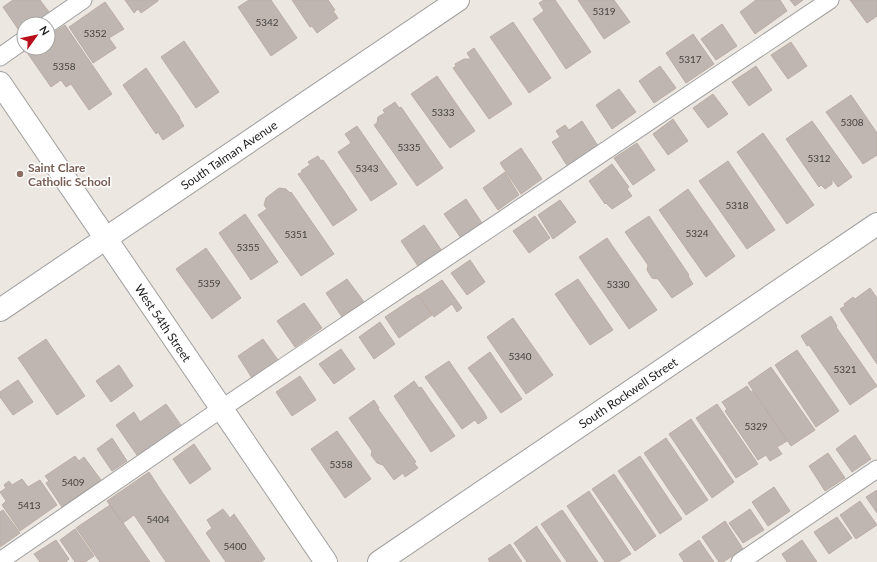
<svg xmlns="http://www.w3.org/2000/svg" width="877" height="562" font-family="Lato,sans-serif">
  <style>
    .building { fill: #c0b6b1; stroke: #bcada4 }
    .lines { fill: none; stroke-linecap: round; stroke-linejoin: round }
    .lane-casing { stroke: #9f9f9f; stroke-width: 19 }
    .street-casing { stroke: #9f9f9f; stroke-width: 24 }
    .lane { stroke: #fff; stroke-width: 17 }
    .street { stroke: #fff; stroke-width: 22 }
    .education-dot { fill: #8d6e63; stroke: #fff; stroke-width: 1.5 }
    .labels { text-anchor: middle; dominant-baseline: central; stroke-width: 3; stroke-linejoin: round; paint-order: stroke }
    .number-label { font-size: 10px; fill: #444240 }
    .street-label { font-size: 12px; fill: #1b1b1b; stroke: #fff }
    .education-label { font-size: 12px; font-weight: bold; fill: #785e54; stroke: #fff; text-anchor: start }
  </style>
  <rect width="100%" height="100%" fill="#ece7e1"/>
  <path class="building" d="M13 0H40L49 12 32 24H24V29L20 32 3 7Z
    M125 0H158V1L141 13 138 9 134 13Z
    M249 0H271L297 38 271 56 238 7Z
    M292 0H328L335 10 333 11 338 18 317 33 312 26 310 27Z
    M544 0H555L591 52 566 69 533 19 544 11 539 3Z
    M578 0H614L630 22 604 39Z
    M756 0H780L787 11 755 34 740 12Z
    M790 0H803L795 6Z
    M850 0H877V16L867 23Z
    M105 2 124 29 109 38 116 48 93 63 69 27Z
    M513 22 551 78 529 93 490 37Z
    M722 24 737 46 716 60 701 39Z
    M65 25 112 94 89 110 71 84 66 87 61 80 51 87 26 51 31 48H48V36Z
    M693 34 714 64 686 83 666 53Z
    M184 41 219 92 196 108 161 57Z
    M791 42 807 66 788 79 771 55Z
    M474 48 512 104 489 119 453 68 456 66 455 64 464 59H471L467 53Z
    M660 66 676 88 654 103 639 81Z
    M756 66 772 90 749 106 732 82Z
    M146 68 180 118H179L184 126 163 140 158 132 156 134 123 85Z
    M437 76 475 131 450 148 411 94Z
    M619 89 636 112 612 129 596 105Z
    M713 94 728 114 708 128 693 108Z
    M851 95 877 133V155L863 164 826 112Z
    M395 102 399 108 401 107 443 168 417 186 374 125 377 123 378 117 385 113 383 110Z
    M673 119 688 141 668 155 653 134Z
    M582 121 598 146 568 167 552 142 560 137 556 131 565 125 569 130Z
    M812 121 852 177 838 187 832 179V184L825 189 821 185 819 187 786 139Z
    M357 126 397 184 371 201 338 152 351 143 345 134Z
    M763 133 814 205 787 224 737 152Z
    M637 143 655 170 633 185 614 158Z
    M521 148 542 179 521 194 500 163Z
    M318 156 321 161 323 160 357 210 333 226 298 174 301 173 302 170 310 165 308 162Z
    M728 161 775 230 747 249 699 181Z
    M612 164 629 187 627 189 632 196 612 209 606 203 605 204 589 181Z
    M505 172 519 195 498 210 483 188Z
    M279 188 286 189 290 193 291 192 334 254 301 276 258 215 267 209 264 205 266 198Z
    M688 189 735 256 706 277 659 210Z
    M466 199 482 223 461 238 444 214Z
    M560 200 576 222 553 239 538 215Z
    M245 214 278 262 251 280 219 233Z
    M535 216 550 238 529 253 513 231Z
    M649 216 689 275 688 276 693 284 672 298 658 279 652 278 647 270 648 265 625 232Z
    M424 225 442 251 418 266 401 241Z
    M607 238 657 310 629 329 579 257Z
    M206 248 241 298 212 319 176 269Z
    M470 260 485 282 467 295 451 273Z
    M347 279 364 302 342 317 326 293Z
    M578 279 613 330 590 345 555 294Z
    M442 280 462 308 457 312 452 304 434 317 419 295Z
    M870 288 877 298V364L840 309 845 306 844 304 853 297 855 299Z
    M418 295 432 315 399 338 385 317Z
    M304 303 322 328 295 347 277 321Z
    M831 316 837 326 836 327 877 386 850 405 809 345 807 346 801 336Z
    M513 318 553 375 526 394 487 337Z
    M380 322 395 344 374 359 359 337Z
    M46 339 85 396 57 415 18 358Z
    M263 339 278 360 252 378 238 356Z
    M341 349 355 369 334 384 319 364Z
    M797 350 839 411 816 427 775 365Z
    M490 352 522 399 501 413 468 368Z
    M449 361 484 412 487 418 478 424 475 420 462 429 425 377Z
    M119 365 133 386 111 402 96 381Z
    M771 367 815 430 791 446 748 383Z
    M300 376 316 400 292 416 276 392Z
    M18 380 33 402 13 415 0 397V392Z
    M414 381 419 388 421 387 455 436 431 452 394 396Z
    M747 386 751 392 753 391 787 441 777 447 782 454 770 461 766 455 758 460 725 411 727 409 722 402Z
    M374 400 379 408 378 409 416 462 414 463 418 468 405 477 403 473 394 480 383 465 377 463 371 455 372 451 349 418Z
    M166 404 183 428 139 458 116 425 134 412 140 422Z
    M717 404 758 464 736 478 696 418Z
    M691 419 734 482 712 498 669 434Z
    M337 431 371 479 345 498 311 449Z
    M855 435 871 459 852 472 836 449Z
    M112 438 127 461 112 471 97 449Z
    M666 438 708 500 686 515 644 453Z
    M194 444 211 469 190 484 173 459Z
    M828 453 845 478 825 491 809 466Z
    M75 456 79 461 84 457 101 480 62 507 46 483 49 481 45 476Z
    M640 456 682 519 660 534 618 471Z
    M149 472 162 492 210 562H166L134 515 123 523 110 505 107 501Z
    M614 474 656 536 635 551 592 489Z
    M22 479 28 487 40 480 57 505 20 531 2 505 6 501 0 492 6 488 4 485 9 481 12 485Z
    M774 487 790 511 768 526 752 502Z
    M877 490V513L866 497Z
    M589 491 631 554 618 562H605L567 506Z
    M860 501 877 525 856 539 840 515Z
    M110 505 123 523 150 562H100L76 528Z
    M223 509 230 518 234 514 265 559 261 562H226L206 533 212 528 207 520Z
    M750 509 764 530 743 543 729 523Z
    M3 510 20 533 0 547V512Z
    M562 510 563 511 598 562H567L541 524Z
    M837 517 852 538 829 554 814 532Z
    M725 521 743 549 723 562H719L702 537Z
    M537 526V527L561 562H527L514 543Z
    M75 529 94 556 85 562H75L60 540Z
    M56 540 69 559 66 562H40L34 554Z
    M699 540 714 562H684L679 554Z
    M802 540 817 562H787L782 554Z
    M510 544 522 562H490L488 559Z"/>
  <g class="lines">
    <g class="lane-casing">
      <path id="lane" d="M48 24 83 0
        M0 57 24 40
        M0 561 221 409 830 0
        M740 562 877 469"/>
    </g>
    <g class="street-casing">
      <path id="street" d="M0 83 326 562
        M0 310 458 0
        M379 562 877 224"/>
    </g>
    <use href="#lane" class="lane"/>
    <use href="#street" class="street"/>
  </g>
  <circle class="education-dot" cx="20" cy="174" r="4"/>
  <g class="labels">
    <g class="number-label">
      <text x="604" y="11">5319</text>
      <text x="267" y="22">5342</text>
      <text x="95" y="33">5352</text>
      <text x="690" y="59">5317</text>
      <text x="64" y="66">5358</text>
      <text x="443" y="112">5333</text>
      <text x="852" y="122">5308</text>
      <text x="409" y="147">5335</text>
      <text x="819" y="158">5312</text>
      <text x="367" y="168">5343</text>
      <text x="737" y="205">5318</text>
      <text x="697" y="233">5324</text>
      <text x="296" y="234">5351</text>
      <text x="248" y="247">5355</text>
      <text x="209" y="283">5359</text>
      <text x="618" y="284">5330</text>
      <text x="520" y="356">5340</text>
      <text x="845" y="369">5321</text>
      <text x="756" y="426">5329</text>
      <text x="341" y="464">5358</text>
      <text x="73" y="482">5409</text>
      <text x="29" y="505">5413</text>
      <text x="158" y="519">5404</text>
      <text x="235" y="546">5400</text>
    </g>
    <g class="street-label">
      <text transform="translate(229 155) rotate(-34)">South Talman Avenue</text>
      <text transform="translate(163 323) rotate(56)">West 54th Street</text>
      <text transform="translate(628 393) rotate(-34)">South Rockwell Street</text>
    </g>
    <g class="education-label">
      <text x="28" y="167">Saint Clare<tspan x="28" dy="14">Catholic School</tspan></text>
    </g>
  </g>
  <g transform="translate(36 36) rotate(57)"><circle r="19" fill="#ffffff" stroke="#a4a4a4"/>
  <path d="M0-3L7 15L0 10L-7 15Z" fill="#b80d1b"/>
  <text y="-6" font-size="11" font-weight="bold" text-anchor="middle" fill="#1b1b1b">N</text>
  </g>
</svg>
